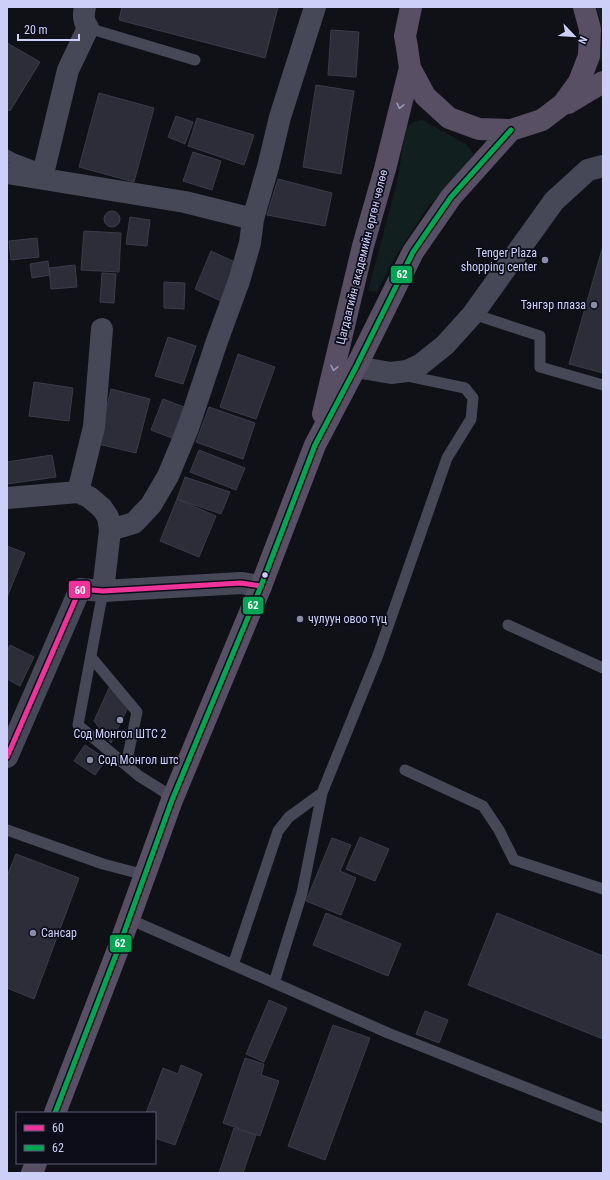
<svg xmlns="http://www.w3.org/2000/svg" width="610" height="1180" font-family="'Roboto Condensed',sans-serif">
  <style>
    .green { fill: #11201e }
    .building { fill: #2d2d39; stroke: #3a3c4a }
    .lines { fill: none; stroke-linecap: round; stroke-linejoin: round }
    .service { stroke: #464857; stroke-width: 11 }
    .minor { stroke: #464857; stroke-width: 22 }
    .trunk { stroke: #584f64; stroke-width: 22 }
    .bus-1-casing { stroke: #0d0d1a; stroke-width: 8 }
    .bus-2-casing { stroke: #0d0d1a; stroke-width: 8 }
    .bus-1 { stroke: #ef339a; stroke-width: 5 }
    .bus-2 { stroke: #00a651; stroke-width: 5 }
    .oneway { stroke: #9896b6 }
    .poi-dot { fill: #8a8daa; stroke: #0d0d1a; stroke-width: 1.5 }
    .bus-dot { fill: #ccd0f9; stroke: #0d0d1a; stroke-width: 1.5 }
    .labels { text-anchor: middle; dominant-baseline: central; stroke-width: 3.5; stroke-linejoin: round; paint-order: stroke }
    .poi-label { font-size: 12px; fill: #ccd0f9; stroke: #0d0d1a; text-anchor: start }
    .street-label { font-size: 12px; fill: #ccd0f9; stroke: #0d0d1a }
    .line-badge { stroke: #0d0d1a; stroke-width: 1.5 }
    .badge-label { font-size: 11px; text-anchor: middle; font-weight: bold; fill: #fff }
  </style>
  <rect width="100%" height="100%" fill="#101017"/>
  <path class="green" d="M596 7H603V62L599 60C603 40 604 26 596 7Z
    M422 120 466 144 473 153 471 161 427 208 392 262 377 292 368 291 397 182 406 128 414 122Z"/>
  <path class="building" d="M122 7H278L265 58 119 20Z
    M331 30 359 32 356 77 328 75Z
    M7 43 40 62 10 111 7 109Z
    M316 85 354 91 341 174 303 167Z
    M99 93 154 108 134 182 79 167Z
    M176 116 193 122 185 144 168 137Z
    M197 118 254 135 244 165 188 146Z
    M193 152 221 161 212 190 183 181Z
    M278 179 332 193 325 226 267 215Z
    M104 219a8 8 0 1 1 16 0a8 8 0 1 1-16 0Z
    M130 217 150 220 147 246 126 244Z
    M84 231 121 233 119 272 81 270Z
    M37 238 39 257 11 260 9 241Z
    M603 246V373L569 364Z
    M211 251 239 264 223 302 195 289Z
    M48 261 50 275 32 278 30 264Z
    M75 265 77 287 51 289 49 268Z
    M102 273 116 274 114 303 100 302Z
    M164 282 185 283 184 309 164 308Z
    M168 337 196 346 183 384 155 376Z
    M238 354 275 367 256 419 220 407Z
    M34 382 73 388 69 421 29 416Z
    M111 389 150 399 136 453 98 444Z
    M163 399 184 407 172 438 151 430Z
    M209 407 255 423 243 459 196 442Z
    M199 450 245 468 236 490 190 472Z
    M52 455 56 477 7 484V462Z
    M185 477 230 492 221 514 177 499Z
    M177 499 216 516 199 557 160 541Z
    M7 546 25 553 7 597Z
    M10 645 34 657 20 686 7 679V652Z
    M110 686 128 707 111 743 94 721Z
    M85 745 106 759 95 775 74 761Z
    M360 837 389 849 375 881 346 869Z
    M332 838 351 845 340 871 356 878 341 915 306 901Z
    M16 854 79 878 34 999 7 988V876Z
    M326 913 401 944 388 976 313 945Z
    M497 913 603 956V1039L468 985Z
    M269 1000 287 1008 264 1062 246 1054Z
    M425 1011 448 1020 439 1043 416 1034Z
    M333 1025 370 1038 325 1160 288 1146Z
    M245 1058 264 1064 261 1075 279 1081 260 1136 223 1123Z
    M181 1065 202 1074 175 1145 155 1138V1113H146L163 1068 178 1074Z
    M234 1128 256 1135 243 1173H219Z"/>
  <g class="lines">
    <path class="service" d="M88 28 195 60
      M7 155 14 159 43 170
      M473 314 540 336V367L603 385
      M103 591 78 725 139 776 163 791 172 800
      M508 625 603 668
      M91 657 137 712 126 765
      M405 770 483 806 499 830 514 860 603 889
      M7 830 103 864 145 875
      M129 919 388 1033 603 1118
      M233 965 278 831 289 817 322 793
      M274 983 302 893 322 793 378 655 447 458 471 419 473 398 465 388 403 375"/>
    <path class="minor" d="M7 173 185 202 253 219
      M42 178 68 70 88 28C83 21 83 15 85 7
      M356 367 391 373 407 371 420 365 445 345 473 314 554 201 588 170 603 166
      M78 492 94 427 102 329
      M7 498 78 492 89 497 102 508 108 517 110 530 103 591
      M110 530 134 523 151 505 168 476 188 428 217 341 239 281 250 243 253 219 268 167 280 117 315 7
      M7 757 80 589 103 591 241 583 261 586"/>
    <path class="trunk" d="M411 7 405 36 407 47 410 68 425 96 449 118 479 129 511 130 542 120 563 104 579 82 589 56 590 29 584 7
      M568 103 603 82
      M323 414 363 246 385 169 410 68
      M55 1113 117 952 172 800 261 586 315 445 356 367 413 252 451 197 511 130
      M32 1173 36 1163"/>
    <g class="bus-1-casing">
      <path id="bus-1" d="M7 757 80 589 103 591 241 583 261 586"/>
    </g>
    <g class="bus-2-casing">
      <path id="bus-2" d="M55 1113 117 952 172 800 261 586 315 445 356 367 413 252 451 197 511 130"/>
    </g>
    <use href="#bus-1" class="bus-1"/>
    <use href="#bus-2" class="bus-2"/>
  </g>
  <defs><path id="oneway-chevron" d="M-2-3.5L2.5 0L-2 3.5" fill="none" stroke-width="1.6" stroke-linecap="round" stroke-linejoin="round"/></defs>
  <g class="oneway">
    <use href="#oneway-chevron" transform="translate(400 106) rotate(104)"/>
    <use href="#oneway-chevron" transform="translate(334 368) rotate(103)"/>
  </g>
  <g class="poi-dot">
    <circle cx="545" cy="260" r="4"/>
    <circle cx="594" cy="305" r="4"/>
    <circle cx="300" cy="619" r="4"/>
    <circle cx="120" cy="720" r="4"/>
    <circle cx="90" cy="760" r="4"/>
    <circle cx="33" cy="933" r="4"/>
  </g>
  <circle class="bus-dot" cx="265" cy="575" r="3.5"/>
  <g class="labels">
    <g class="poi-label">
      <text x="537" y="253" text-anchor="end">Tenger Plaza<tspan x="537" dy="14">shopping center</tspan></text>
      <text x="586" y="305" text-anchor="end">Тэнгэр плаза</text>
      <text x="308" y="619">чулуун овоо түц</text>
      <text x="120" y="734" text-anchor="middle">Сод Монгол ШТС 2</text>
      <text x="98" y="760">Сод Монгол штс</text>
      <text x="41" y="933">Сансар</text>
    </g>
    <g class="street-label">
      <text transform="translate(362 257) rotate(-76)">Цагдаагийн академийн өргөн чөлөө</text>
    </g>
  </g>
  <g class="line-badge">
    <rect x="390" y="265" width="23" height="19" rx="4" fill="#00a651"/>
    <rect x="68" y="580" width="23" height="19" rx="4" fill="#ef339a"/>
    <rect x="242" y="596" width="22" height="19" rx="4" fill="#00a651"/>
    <rect x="109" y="934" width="23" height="19" rx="4" fill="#00a651"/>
  </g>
  <g class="badge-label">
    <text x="402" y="278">62</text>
    <text x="80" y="594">60</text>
    <text x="253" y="609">62</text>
    <text x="120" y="947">62</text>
  </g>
  <rect width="610" height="1180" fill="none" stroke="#ccd0f9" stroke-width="16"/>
  <rect x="16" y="1112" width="140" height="52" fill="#0d0d1a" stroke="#595b73"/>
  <rect x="24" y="1125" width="20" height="6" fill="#ef339a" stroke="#595b73"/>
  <text x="52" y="1132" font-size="12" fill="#ccd0f9">60</text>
  <rect x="24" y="1145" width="20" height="6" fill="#00a651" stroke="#595b73"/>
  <text x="52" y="1152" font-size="12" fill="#ccd0f9">62</text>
  <g transform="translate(574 36) rotate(115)" stroke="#0d0d1a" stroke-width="3" paint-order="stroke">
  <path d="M0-3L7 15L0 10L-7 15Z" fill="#ccd0f9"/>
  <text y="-6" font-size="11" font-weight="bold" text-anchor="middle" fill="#ccd0f9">N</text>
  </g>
  <path d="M18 34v6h61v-6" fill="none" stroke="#ccd0f9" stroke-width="2"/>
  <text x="24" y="34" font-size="12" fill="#ccd0f9" stroke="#0d0d1a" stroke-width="3" paint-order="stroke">20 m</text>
</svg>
